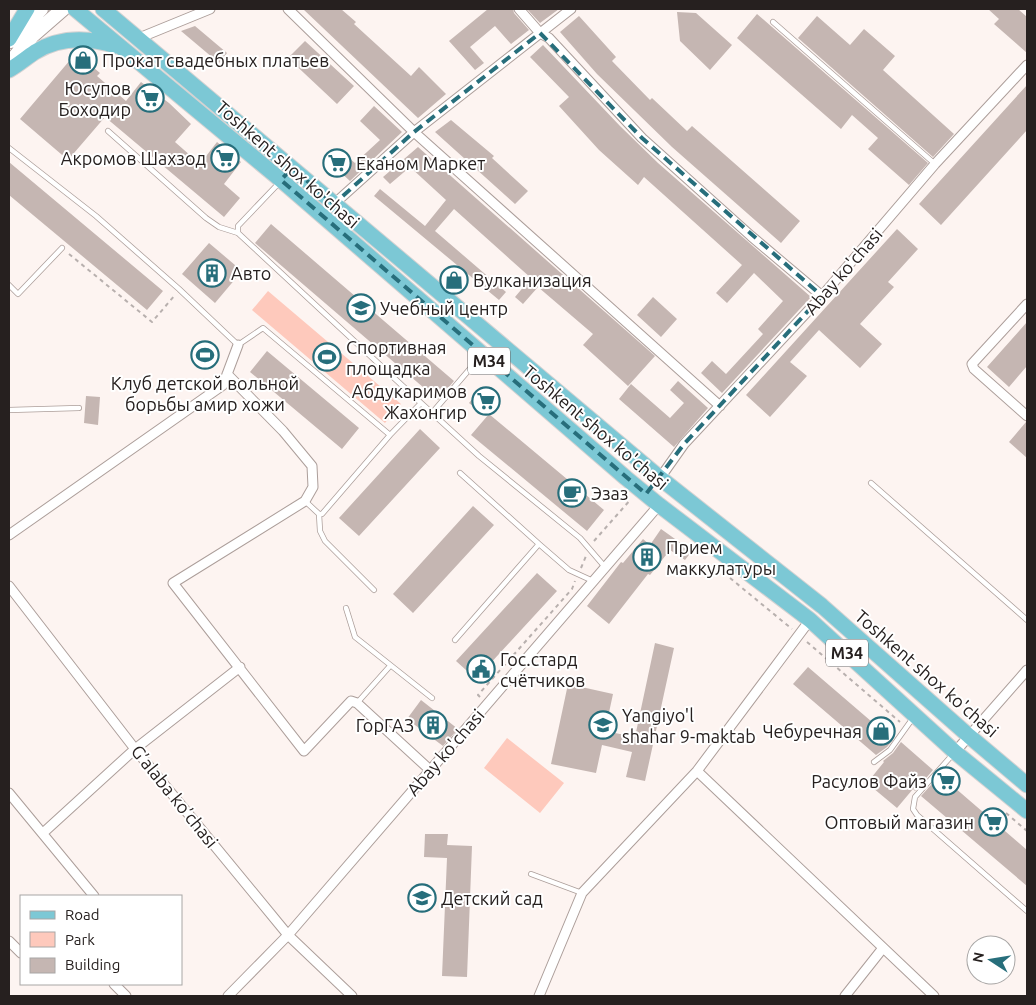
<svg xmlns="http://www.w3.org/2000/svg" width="1036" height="1005" font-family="Ubuntu,sans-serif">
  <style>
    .green { fill: #fec9bc }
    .building { fill: #c5b6b2 }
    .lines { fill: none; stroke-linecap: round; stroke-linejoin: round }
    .service-casing { stroke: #ac9e9a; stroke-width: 6 }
    .minor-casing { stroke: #ac9e9a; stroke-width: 11 }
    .secondary-casing { stroke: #ac9e9a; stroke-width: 16 }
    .primary-casing { stroke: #d4d2d2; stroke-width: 17 }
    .path { stroke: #b8b0ae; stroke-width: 2; stroke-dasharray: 4 4; stroke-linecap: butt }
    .service { stroke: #fff; stroke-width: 4.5 }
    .minor { stroke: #fff; stroke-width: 9 }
    .secondary { stroke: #fff; stroke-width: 14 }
    .primary { stroke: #7cc8d5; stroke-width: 15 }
    .marked { fill: none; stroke: #276e7b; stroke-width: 4; stroke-dasharray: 10 6; stroke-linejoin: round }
    .labels { text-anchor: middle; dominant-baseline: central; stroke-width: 4; stroke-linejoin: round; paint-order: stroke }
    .shield { fill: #fff; stroke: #676362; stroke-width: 1 }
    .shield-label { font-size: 16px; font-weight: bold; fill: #26201f }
    .poi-label { font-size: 18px; fill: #26201f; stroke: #fff; text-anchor: start }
    .street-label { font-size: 18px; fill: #26201f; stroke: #fff }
  </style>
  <rect width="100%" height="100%" fill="#fdf4f1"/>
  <path class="green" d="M268 291 401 404 385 423 252 310Z
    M507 738 564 783 540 813 484 768Z"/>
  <path class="building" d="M303 9H341L356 22 354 24 411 76 419 67 446 94 418 118Z
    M488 9H513L514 13 529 30 511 44 495 26 470 47 484 63 475 70 449 41Z
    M527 9H559L540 23Z
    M988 9H1018L1027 17V53L994 24 999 19Z
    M677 12 696 13 732 45 710 70 680 41Z
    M757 14 928 163 909 185 868 149 878 138 852 115 841 129 737 38Z
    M579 16 616 57 612 61 650 100 652 98 687 131 692 126 800 221 781 243 672 147 597 74 560 32Z
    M817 16 850 45 864 29 895 56 883 70 954 134 933 157 798 38Z
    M195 26 227 53 219 63 181 31Z
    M305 41 354 86 337 104 288 58Z
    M543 45 620 126 658 163 811 297 722 393 701 373 712 361 726 374 763 334 758 329 783 301 754 273 727 303 716 293 742 265 644 177 638 185 599 150 559 106 569 97 530 57Z
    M76 53 100 73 97 76 126 101 141 82 169 103 191 124 175 142 200 164 217 142 241 162 224 184 240 198 224 217 105 117 68 160 20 119Z
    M1027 85V130L941 225 919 204Z
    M374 106 402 132 350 181 328 161 339 150 355 163 380 140 360 121Z
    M451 120 494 156 492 158 528 191 515 204 435 132Z
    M418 147 655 356 628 386 583 345 593 334 538 287 523 304 515 297 531 278 454 209 435 231 506 292 499 300 374 196 380 189 425 226 446 200 410 167 390 184 383 177Z
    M9 162 163 291 147 310 9 195Z
    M271 224 454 381 438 400 255 243Z
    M897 229 918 249 888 282 894 287 860 324 882 344 860 368 819 330 790 362 807 376 770 417 746 395Z
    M209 243 242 271 215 303 182 274Z
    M653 297 677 319 661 337 637 315Z
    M1027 322V366L1009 387 987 367Z
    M267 351 359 428 342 449 250 372Z
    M678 381 708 408 674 447 619 399 631 384 670 418 684 403 670 390Z
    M478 392 491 402 482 413 469 403Z
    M86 396 100 397 98 425 84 423Z
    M489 414 604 510 587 531 471 435Z
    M1026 422H1027V458L1009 442Z
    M420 429 440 448 359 536 339 518Z
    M473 506 494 525 413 613 393 594Z
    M661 529 692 551 685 560 670 550 650 575 648 574 609 624 587 606 621 562 623 563 643 539 650 545Z
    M537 573 557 591 476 679 456 661Z
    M655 643 674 648 645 781 626 777 632 752 602 745 596 773 551 764 568 684 613 694 605 731 635 737Z
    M808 667 893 740 887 747 876 755 793 684Z
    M421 700 458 729 443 746 407 719Z
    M901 742 933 770 915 791 913 789 897 808 867 783 884 762 883 761 893 753Z
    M940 775 1027 850V886L921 796Z
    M425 834H448L447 845 472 846 467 977 442 976 447 858 424 857Z"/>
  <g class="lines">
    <g class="service-casing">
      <path id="service" d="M773 22 935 164
        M108 131 206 218 219 227 238 233
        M9 148 96 216 179 289 238 345 263 328 390 435
        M279 183 238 226V233L421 403
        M9 285 18 294 62 248
        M480 357 432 413 479 456 580 538 605 567
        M9 410 79 408
        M460 473 539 544
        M871 483 1027 620
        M305 501 319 514H322L390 435 421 403 432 413
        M319 514 320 531 325 541 374 590
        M346 608 355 637 432 698
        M455 640 539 544 569 570 593 581
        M357 703 390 666
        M954 753 915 797 913 809 917 815 1027 911
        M874 762 890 750 913 718
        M531 874 582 893"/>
    </g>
    <g class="minor-casing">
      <path id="minor" d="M288 9 414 132 720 406
        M519 9 540 33 549 38 642 138 751 236 822 296
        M139 38 210 9
        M334 204 414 132 571 9
        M1027 304 972 364 974 369 1027 416
        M227 374 283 431 312 466 313 487 305 501 173 583 304 751 351 701 357 703 430 770
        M660 478 684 444 822 296 935 164 1027 65
        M9 535 223 385 238 345
        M9 586 135 749 288 935 352 996
        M955 752 1027 670
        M697 771 934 996
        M9 793 94 896
        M43 833 135 749 240 667
        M9 941 21 953
        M114 984 126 996
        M228 996 288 935 659 505
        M539 996 582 893 697 771 810 620
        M845 996 883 948"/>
    </g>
    <g class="secondary-casing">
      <path id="secondary" d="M11 41 41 9
        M9 64 32 36 63 9"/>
    </g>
    <g class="primary-casing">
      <path id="primary" d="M75 9 281 180 626 478 659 505 810 620 955 752 1027 811
        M103 9 660 478 822 606 969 736 1027 785
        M9 39 27 9
        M9 70C18 65 26 58 35 52 61 36 88 37 116 46"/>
    </g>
    <path class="path" d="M69 254 152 322 175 295
      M594 541 631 499
      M581 568 586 556
      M730 578 792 629
      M807 642 900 722
      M480 697 478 695 572 589 575 581
      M1006 813 1027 831"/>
    <use href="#service" class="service"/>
    <use href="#minor" class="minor"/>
    <use href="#secondary" class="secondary"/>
    <use href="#primary" class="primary"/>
  </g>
  <path class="marked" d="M540 33 642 138 822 296 684 444 646 494 281 180 292 168 334 204 414 132Z"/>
  <defs>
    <g id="shop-ring" transform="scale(1.4375)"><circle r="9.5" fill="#fff" stroke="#276e7b" stroke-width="1.5"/><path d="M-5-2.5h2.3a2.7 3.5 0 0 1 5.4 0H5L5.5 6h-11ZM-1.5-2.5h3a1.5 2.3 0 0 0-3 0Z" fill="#276e7b"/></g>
    <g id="supermarket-ring" transform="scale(1.4375)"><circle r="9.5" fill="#fff" stroke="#276e7b" stroke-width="1.5"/><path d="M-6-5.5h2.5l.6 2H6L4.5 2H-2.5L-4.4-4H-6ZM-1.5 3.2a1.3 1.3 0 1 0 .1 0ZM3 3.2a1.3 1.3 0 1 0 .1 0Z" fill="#276e7b"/></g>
    <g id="building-ring" transform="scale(1.4375)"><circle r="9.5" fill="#fff" stroke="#276e7b" stroke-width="1.5"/><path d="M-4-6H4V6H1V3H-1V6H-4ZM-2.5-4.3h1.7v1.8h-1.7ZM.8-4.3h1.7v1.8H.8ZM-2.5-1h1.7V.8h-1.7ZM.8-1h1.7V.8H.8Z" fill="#276e7b"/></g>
    <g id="school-ring" transform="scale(1.4375)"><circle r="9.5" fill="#fff" stroke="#276e7b" stroke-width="1.5"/><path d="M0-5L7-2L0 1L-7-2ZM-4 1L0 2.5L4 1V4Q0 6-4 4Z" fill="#276e7b"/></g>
    <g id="stadium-ring" transform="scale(1.4375)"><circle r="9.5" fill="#fff" stroke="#276e7b" stroke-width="1.5"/><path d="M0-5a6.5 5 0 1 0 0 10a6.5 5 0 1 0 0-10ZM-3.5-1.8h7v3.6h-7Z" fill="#276e7b"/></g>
    <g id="cafe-ring" transform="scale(1.4375)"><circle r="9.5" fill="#fff" stroke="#276e7b" stroke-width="1.5"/><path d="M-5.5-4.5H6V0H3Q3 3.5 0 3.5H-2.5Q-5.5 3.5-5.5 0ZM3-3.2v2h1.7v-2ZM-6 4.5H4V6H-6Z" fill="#276e7b"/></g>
    <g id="civic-ring" transform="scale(1.4375)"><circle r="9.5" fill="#fff" stroke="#276e7b" stroke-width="1.5"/><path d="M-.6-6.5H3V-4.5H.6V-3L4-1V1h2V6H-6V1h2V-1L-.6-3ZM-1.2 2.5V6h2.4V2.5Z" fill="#276e7b"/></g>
  </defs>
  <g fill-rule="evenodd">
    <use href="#shop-ring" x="83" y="60"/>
    <use href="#supermarket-ring" x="150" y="98"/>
    <use href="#supermarket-ring" x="225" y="158"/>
    <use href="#supermarket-ring" x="337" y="163"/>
    <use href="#building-ring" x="212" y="273"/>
    <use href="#shop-ring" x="454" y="280"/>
    <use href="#school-ring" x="361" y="308"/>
    <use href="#stadium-ring" x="205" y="355"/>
    <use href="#stadium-ring" x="327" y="357"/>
    <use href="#supermarket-ring" x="486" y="401"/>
    <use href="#cafe-ring" x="572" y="493"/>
    <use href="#building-ring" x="647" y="557"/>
    <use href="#civic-ring" x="481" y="669"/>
    <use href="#building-ring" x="433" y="725"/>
    <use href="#school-ring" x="603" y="725"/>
    <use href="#shop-ring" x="881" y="731"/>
    <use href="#supermarket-ring" x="946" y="781"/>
    <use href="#supermarket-ring" x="993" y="822"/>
    <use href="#school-ring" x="422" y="898"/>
  </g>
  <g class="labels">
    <g class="shield">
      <rect x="468" y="347.5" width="42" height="27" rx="4"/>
      <rect x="826" y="639.5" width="42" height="27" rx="4"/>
    </g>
    <g class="shield-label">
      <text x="489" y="361">M34</text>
      <text x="847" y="653">M34</text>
    </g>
    <g class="poi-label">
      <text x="102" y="60">Прокат свадебных платьев</text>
      <text x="131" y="88" text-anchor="end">Юсупов<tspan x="131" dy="21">Боходир</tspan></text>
      <text x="206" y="158" text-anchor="end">Акромов Шахзод</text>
      <text x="356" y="163">Еканом Маркет</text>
      <text x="231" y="273">Авто</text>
      <text x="473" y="280">Вулканизация</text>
      <text x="380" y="308">Учебный центр</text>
      <text x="346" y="347">Спортивная<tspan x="346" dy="21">площадка</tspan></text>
      <text x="205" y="383" text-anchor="middle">Клуб детской вольной<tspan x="205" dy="21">борьбы амир хожи</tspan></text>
      <text x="467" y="391" text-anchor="end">Абдукаримов<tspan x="467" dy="21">Жахонгир</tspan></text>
      <text x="591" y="493">Эзаз</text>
      <text x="666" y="547">Прием<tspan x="666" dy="21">маккулатуры</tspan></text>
      <text x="500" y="659">Гос.стард<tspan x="500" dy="21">счётчиков</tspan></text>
      <text x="622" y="715">Yangiyo'l<tspan x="622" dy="21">shahar 9-maktab</tspan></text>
      <text x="414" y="725" text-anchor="end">ГорГАЗ</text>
      <text x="862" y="731" text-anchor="end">Чебуречная</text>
      <text x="927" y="781" text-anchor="end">Расулов Файз</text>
      <text x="974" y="822" text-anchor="end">Оптовый магазин</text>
      <text x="441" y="898">Детский сад</text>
    </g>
    <g class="street-label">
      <text transform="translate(288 164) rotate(41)">Toshkent shox ko'chasi</text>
      <text transform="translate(843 271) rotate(-49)">Abay ko'chasi</text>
      <text transform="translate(596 427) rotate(40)">Toshkent shox ko'chasi</text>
      <text transform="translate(927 673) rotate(41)">Toshkent shox ko'chasi</text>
      <text transform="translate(445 752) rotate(-49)">Abay ko'chasi</text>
      <text transform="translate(175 796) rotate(51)">G’alaba ko’chasi</text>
    </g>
  </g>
  <rect width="1036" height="1005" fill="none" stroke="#26201f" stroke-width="20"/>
  <rect x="20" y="895" width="162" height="90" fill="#ffffff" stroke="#a8a6a5"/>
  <rect x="30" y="911" width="25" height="8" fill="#7cc8d5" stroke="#a8a6a5"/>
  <text x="65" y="920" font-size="15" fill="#26201f">Road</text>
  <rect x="30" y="932" width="25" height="15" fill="#fec9bc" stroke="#a8a6a5"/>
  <text x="65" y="945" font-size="15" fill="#26201f">Park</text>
  <rect x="30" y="958" width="25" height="15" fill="#c5b6b2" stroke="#a8a6a5"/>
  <text x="65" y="970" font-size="15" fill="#26201f">Building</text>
  <g transform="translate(991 960) rotate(282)"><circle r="24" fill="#ffffff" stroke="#a8a6a5"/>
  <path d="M0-4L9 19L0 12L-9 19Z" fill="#276e7b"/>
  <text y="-8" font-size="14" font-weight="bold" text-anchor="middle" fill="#26201f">N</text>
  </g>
</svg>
